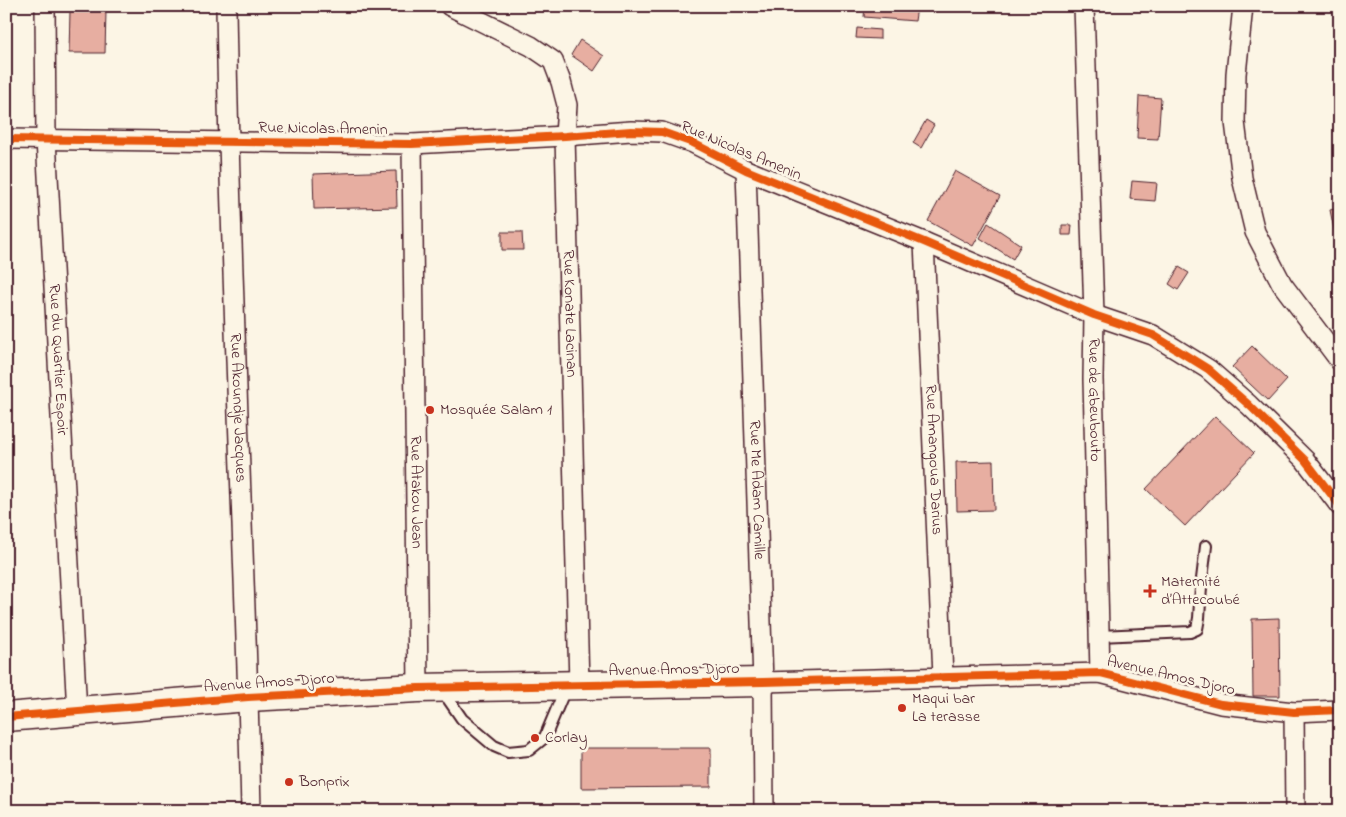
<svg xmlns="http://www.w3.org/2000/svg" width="1346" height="817" font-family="'Indie Flower',sans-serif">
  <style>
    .building { fill: #e7aea1; stroke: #4a1f2b }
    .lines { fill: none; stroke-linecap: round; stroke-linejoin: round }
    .lane-casing { stroke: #4a1f2b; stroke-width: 14 }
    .street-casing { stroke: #4a1f2b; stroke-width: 22 }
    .secondary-casing { stroke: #4a1f2b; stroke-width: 31 }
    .lane { stroke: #fcf5e5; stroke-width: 10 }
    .street { stroke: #fcf5e5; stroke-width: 19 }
    .secondary { stroke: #fcf5e5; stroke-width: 28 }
    .cycleway-casing { stroke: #fcf5e5; stroke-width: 11 }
    .cycleway { stroke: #e8590c; stroke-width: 8 }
    .poi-dot { fill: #c8321e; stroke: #fcf5e5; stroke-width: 2 }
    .labels { text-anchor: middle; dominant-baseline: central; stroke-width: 5; stroke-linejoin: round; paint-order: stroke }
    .street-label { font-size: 16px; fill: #4a1f2b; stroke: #fcf5e5 }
    .poi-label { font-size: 16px; fill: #4a1f2b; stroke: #fcf5e5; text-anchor: start }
  </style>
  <rect width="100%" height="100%" fill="#fcf5e5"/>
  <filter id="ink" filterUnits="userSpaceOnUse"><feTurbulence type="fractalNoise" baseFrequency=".02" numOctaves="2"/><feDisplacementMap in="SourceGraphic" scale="10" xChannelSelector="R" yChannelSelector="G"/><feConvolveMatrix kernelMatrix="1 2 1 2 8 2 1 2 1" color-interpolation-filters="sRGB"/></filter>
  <g filter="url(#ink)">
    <path class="building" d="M66 6H101V9H66Z
      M865 6 917 7 915 21 864 17Z
      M70 11H106L105 53H69Z
      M857 28 880 30V39L856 38Z
      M580 40 604 56 594 71 571 55Z
      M1139 96 1161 98 1158 139 1137 138Z
      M926 120 934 125 921 148 913 143Z
      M396 171 397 207 314 209 313 174Z
      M955 171 1000 196 973 246 928 221Z
      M1132 181 1157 183 1155 201 1130 199Z
      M1340 208V233L1335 234 1330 210Z
      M988 223 1021 245 1013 259 980 238Z
      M1062 225H1072L1071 235H1062Z
      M502 232H522L523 250H502Z
      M1179 267 1189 273 1178 290 1169 284Z
      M1252 346 1287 380 1268 401 1232 367Z
      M1215 416 1254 453 1185 526 1146 489Z
      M993 461 994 510 957 511 956 462Z
      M1279 618 1280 696H1253L1252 619Z
      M581 748H711V787L581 788Z"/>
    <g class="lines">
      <g class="lane-casing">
        <path id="lane" d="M1099 636 1190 632 1197 629 1199 618 1201 587 1206 546
          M442 690 462 719 494 746 508 752 529 750 545 737 566 687"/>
      </g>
      <g class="street-casing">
        <g id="street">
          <path id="s1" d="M45 6 46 139 77 712"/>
          <path id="s2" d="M226 6C230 275 245 542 251 811"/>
          <path id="s3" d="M450 6 531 46 553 61 561 82 567 105 565 136 579 685"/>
          <path id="s4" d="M1084 6 1094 315 1093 379 1100 673"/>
          <path d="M1243 6 1236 74 1235 122 1242 178 1255 232 1282 284 1340 361"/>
          <path d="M6 139 412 144 565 136 631 131 662 132 693 143 746 170 924 242 1094 315 1153 335 1208 369 1249 405 1305 460 1340 506"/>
          <path id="s5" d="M412 144 418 688"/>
          <path id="s6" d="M746 170 763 682 764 811"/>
          <path id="s7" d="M924 242 943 676"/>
          <path d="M763 682 1100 673 1221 704 1294 712 1340 710"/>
          <path d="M1294 712 1295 811"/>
        </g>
      </g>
      <g class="secondary-casing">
        <path id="secondary" d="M6 717 248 697 418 688 763 682"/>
      </g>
      <use href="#lane" class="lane"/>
      <use href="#street" class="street"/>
      <use href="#secondary" class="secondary"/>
      <g class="cycleway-casing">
        <path id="cycleway" d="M6 139 412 144 565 136 631 131 662 132 693 143 746 170 924 242 1094 315 1153 335 1208 369 1249 405 1305 460 1340 506
          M6 717 248 697 418 688 763 682 1100 673 1221 704 1294 712 1340 710"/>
      </g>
      <use href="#cycleway" class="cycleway"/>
    </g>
  </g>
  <g class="poi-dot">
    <circle cx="430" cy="410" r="5"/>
    <path d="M1147.5 583.5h5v5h5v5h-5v5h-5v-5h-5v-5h5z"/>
    <circle cx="902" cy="708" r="5"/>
    <circle cx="535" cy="738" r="5"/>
    <circle cx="289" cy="782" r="5"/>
  </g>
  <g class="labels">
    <g class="street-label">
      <text transform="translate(323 129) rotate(1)">Rue Nicolas Amenin</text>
      <text transform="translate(741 151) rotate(23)">Rue Nicolas Amenin</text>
      <text stroke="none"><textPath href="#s3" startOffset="372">Rue Konate Lacinan</textPath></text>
      <text stroke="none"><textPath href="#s1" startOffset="354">Rue du Quartier Espoir</textPath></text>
      <text stroke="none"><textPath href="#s4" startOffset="394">Rue de Gbeubouto</textPath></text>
      <text stroke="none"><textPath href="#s2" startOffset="402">Rue Akoundje Jacques</textPath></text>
      <text stroke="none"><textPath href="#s7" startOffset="218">Rue Amangoua Darius</textPath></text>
      <text stroke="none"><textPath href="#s6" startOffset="320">Rue Me Adam Camille</textPath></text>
      <text stroke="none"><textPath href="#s5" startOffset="348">Rue Atakou Jean</textPath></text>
      <text transform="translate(674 670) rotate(-1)">Avenue Amos Djoro</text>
      <text transform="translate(1171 676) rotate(13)">Avenue Amos Djoro</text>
      <text transform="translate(269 683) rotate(-4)">Avenue Amos Djoro</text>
    </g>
    <g class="poi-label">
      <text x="440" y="410">Mosquée Salam 1</text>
      <text x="1161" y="582">Maternité<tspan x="1161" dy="18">d’Attecoubé</tspan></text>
      <text x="912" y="699">Maqui bar<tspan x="912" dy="18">La terasse</tspan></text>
      <text x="545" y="738">Corlay</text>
      <text x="299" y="782">Bonprix</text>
    </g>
  </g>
  <rect width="1346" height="817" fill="none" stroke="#fcf5e5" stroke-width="25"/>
  <rect x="12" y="12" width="1321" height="792" fill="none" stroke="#4a1f2b" stroke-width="2" filter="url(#ink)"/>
</svg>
